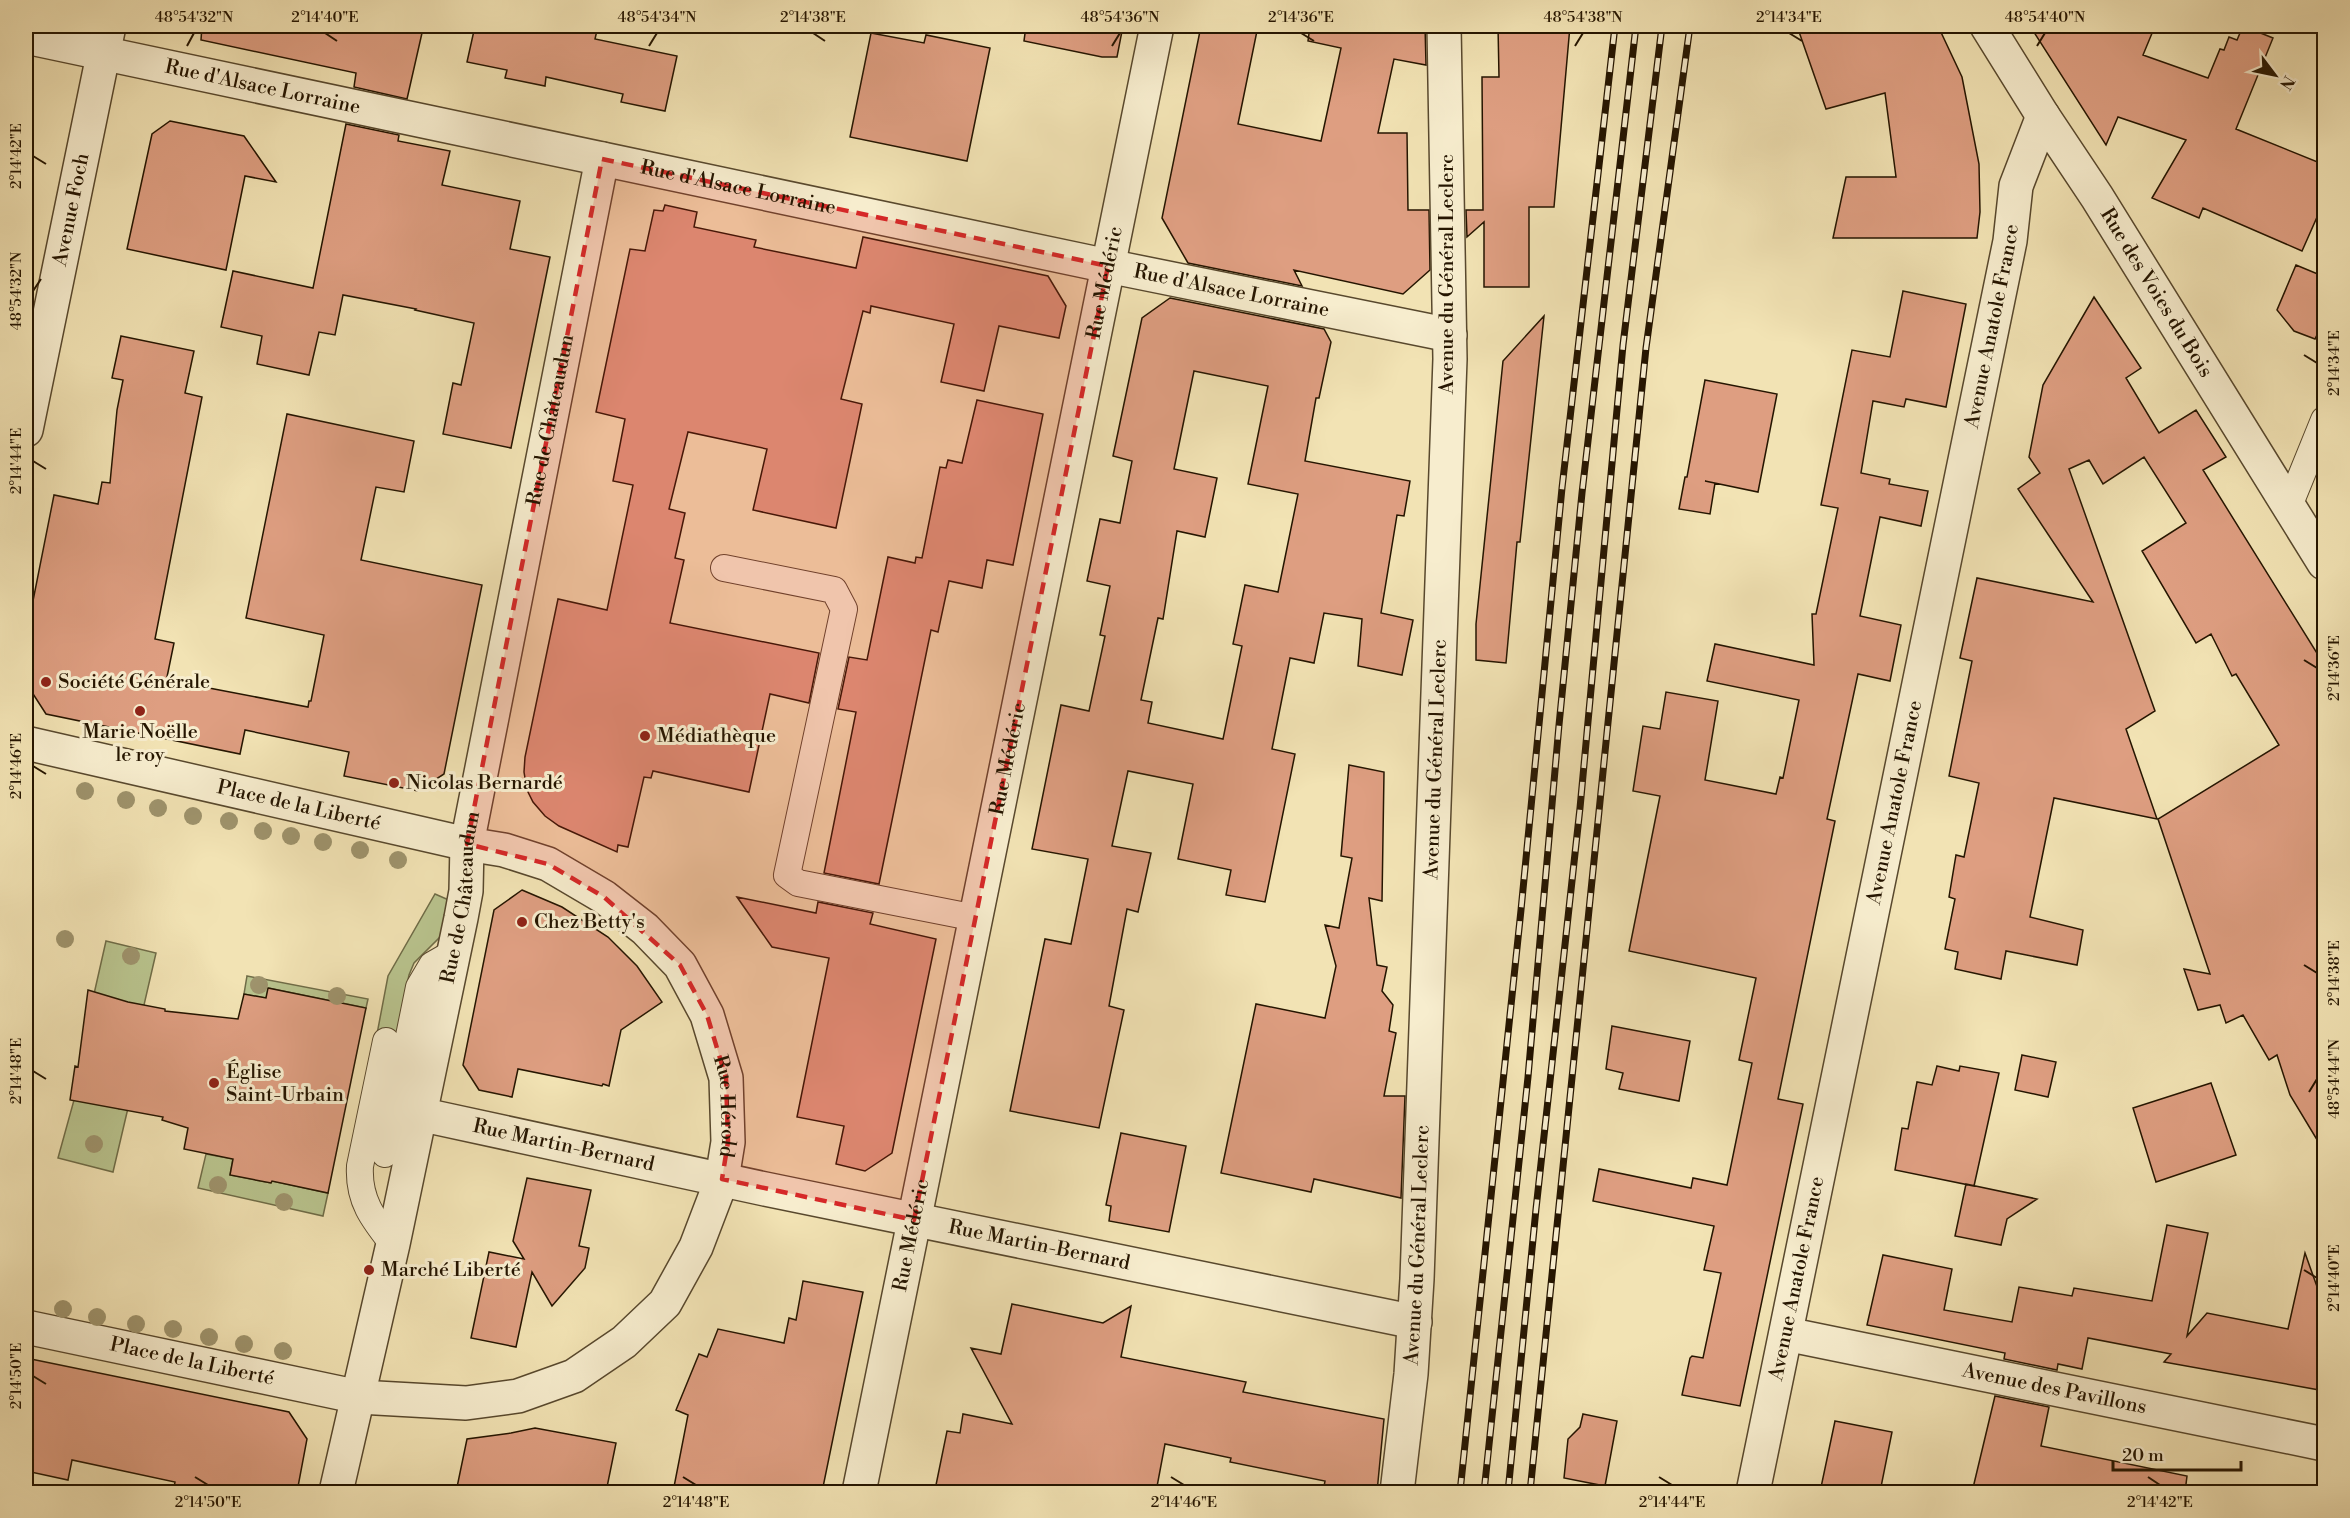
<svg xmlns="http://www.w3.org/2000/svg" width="2350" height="1518" font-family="'Libre Bodoni',serif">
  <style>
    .green { fill: #b9c48e; stroke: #6f6c47; stroke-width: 1.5 }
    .building { fill: #de9e81; stroke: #251500; stroke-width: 1.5; fill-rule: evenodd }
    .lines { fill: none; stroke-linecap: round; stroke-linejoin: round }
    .service-casing { stroke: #58482d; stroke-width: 28 }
    .minor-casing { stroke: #58482d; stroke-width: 36 }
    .service { stroke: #f7edce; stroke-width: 26 }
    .minor { stroke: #f7edce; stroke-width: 33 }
    .rail-casing { stroke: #251500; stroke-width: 7 }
    .rail { stroke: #f7edce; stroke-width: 4.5; stroke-dasharray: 14; stroke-linecap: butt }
    .tree { fill: #9e936c }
    .marked { fill: #d62828; fill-opacity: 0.2; stroke: #d62828; stroke-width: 4.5; stroke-dasharray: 12 8; stroke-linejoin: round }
    .ticks { fill: none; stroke: #251500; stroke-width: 2 }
    .poi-dot { fill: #8f2418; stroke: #f7edce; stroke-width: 2 }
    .labels { text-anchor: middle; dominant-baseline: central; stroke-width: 6; stroke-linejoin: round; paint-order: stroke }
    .street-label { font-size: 20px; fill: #251500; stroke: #f7edce }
    .poi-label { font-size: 20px; fill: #251500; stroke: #f7edce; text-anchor: start }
    .neatline { fill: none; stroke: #251500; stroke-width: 2 }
    .ticks-label { font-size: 15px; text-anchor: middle; fill: #251500 }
  </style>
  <rect width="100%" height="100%" fill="#f2e3b4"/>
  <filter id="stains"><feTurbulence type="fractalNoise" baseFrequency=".00333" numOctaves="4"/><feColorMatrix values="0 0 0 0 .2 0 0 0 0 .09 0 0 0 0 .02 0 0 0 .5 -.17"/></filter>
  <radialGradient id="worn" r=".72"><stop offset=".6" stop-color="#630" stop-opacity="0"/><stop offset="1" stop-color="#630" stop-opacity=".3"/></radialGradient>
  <path class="green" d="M435 894 451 901 443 934 414 963 409 975 396 1038 377 1034 388 976Z
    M106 941 156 953 144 1005 140 1007 94 994Z
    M247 976 368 999 366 1008 269 988 266 998 244 994Z
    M74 1100 119 1106V1109L128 1108 113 1172 58 1158Z
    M206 1154 233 1159 230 1175 271 1183 272 1181 328 1193 323 1216 198 1188Z"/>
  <path class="building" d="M202 26H391L422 33 407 99 354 87 356 73 201 40Z
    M475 26H598L595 39 677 56 665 111 621 102 623 94 546 77 545 86 505 78 507 70 467 62Z
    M1026 26H1123L1117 57H1102L1024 41Z
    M1201 26H1258L1238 124 1321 141 1341 48 1308 41 1310 26H1425L1426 65 1394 59 1378 133H1407L1408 210H1429L1430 270 1403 294 1294 270 1302 286 1188 263 1162 218Z
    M1498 26H1570L1554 207H1529V287H1484V222L1467 237 1466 210H1483L1482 77H1499Z
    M1797 26H1938L1962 77 1979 164 1980 212 1977 238H1833L1846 177H1896L1885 93 1826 109Z
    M2030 26H2155L2143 55 2208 78 2220 49 2224 50 2229 37 2237 40 2243 26 2273 38 2236 129 2325 165V199L2302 251 2203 208 2199 218 2152 198 2186 140 2118 117 2106 145Z
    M871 33 924 43 926 35 990 48 967 161 850 137Z
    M170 121 244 136 276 182 245 176 226 270 127 249 152 134Z
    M346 124 399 135 398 141 450 151 442 185 520 201 510 249 550 257 511 448 443 434 453 383 461 385 474 323 415 310 416 309 343 295 335 335 319 332 309 375 257 364 262 336 221 327 233 271 313 288Z
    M665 205 697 212 694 227 756 240 754 247 856 268 863 237 1048 276 1066 306 1059 338 999 326 984 391 941 382 954 324 871 306 870 313 863 311 841 399 862 404 836 528 753 510 767 449 688 432 669 509 685 513 675 558 684 560 670 623 819 653 809 703 770 694 749 792 653 771 651 778 644 777 628 847 618 845 617 852 559 826 545 816 533 802 527 790 524 772 525 757 558 599 607 610 633 485 613 481 625 419 596 412 630 249 645 251 654 210 663 211Z
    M2296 265 2325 277V318L2315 339 2294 331 2277 310Z
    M1903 291 1966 304 1946 407 1906 399 1904 407 1873 401 1861 473 1890 479 1889 484 1928 491 1921 526 1880 517 1860 616 1901 625 1890 681 1858 674 1827 819 1835 821 1778 1099 1803 1104 1740 1406 1682 1395 1690 1358 1692 1356 1703 1358 1721 1273 1704 1270 1714 1226 1593 1201 1599 1169 1691 1188 1693 1178 1727 1185 1752 1063 1739 1060 1756 978 1629 951 1660 796 1633 791 1643 726 1660 729 1666 692 1718 701 1705 780 1776 794 1780 777 1783 778 1799 700 1707 681 1715 644 1814 665 1812 614H1816L1838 508 1821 505 1852 350 1890 357Z
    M2094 297 2141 368 2126 378 2159 433 2196 410 2226 457 2203 470 2325 666V1153L2290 1095 2277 1055 2269 1060 2243 1015 2226 1023 2220 1005 2198 1010 2184 969 2210 974 2158 819 2279 745 2236 674 2232 676 2211 634 2196 643 2142 551 2186 523 2144 457 2103 484 2089 460 2069 469 2155 711 2126 729 2157 819 2054 798 2030 917 2083 930 2077 965 2006 951 2001 979 1955 969 1958 952 1945 949 1955 899 1949 897 1956 855 1964 857 1979 783 1949 776 1972 661 1960 658 1977 578 2093 602 2018 489 2040 473 2029 457 2043 385Z
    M1170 298 1324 329 1331 342 1319 398H1316L1305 461 1410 481 1404 516 1397 515 1381 613 1413 620 1402 675 1358 666 1362 619 1324 613 1314 663 1290 658 1272 749 1295 754 1265 902 1226 895 1231 870 1178 859 1193 784 1128 771 1112 846 1151 853 1138 912 1127 909 1109 1006 1124 1010 1099 1128 1010 1111 1045 939 1071 944 1088 859 1032 849 1061 705 1089 711 1105 636 1100 635 1110 586 1087 581 1100 519 1120 523 1132 461 1113 456 1142 318ZM1194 371 1268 386 1248 484 1298 494 1278 592 1245 585 1233 644 1242 646 1223 739 1148 723 1152 702 1141 700 1158 618 1163 619 1177 531 1205 537 1217 478 1174 469Z
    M1544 316 1520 542H1517L1506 663 1476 660V624L1503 361Z
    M121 336 194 351 185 393 202 397 155 639 174 643 167 677 209 688 308 707 309 701H311L324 635 246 618 287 414 414 441 404 492 376 487 361 560 482 585 444 774 418 791 344 776 349 752 245 730 240 754 46 714 26 683V636L54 495 98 504 102 482 110 483 117 410 123 380 112 378Z
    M1705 380 1777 394 1758 492 1705 481 1715 483 1710 514 1679 509 1685 477H1687Z
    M977 400 1043 414 1013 565 987 560 982 588 949 581 938 632 931 630 879 884 824 873 856 712 838 709 849 657 867 660 888 557 915 563 916 557 922 558 940 467 946 468 948 460 962 463Z
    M1349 765 1384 772 1382 901 1369 898 1377 965 1387 967 1382 991 1393 1005 1389 1031 1396 1033 1384 1096H1405L1401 1198 1314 1179 1311 1192 1221 1173 1256 1004 1325 1018 1336 966 1325 925 1339 928 1352 858 1341 856Z
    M522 890 562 907 608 937 637 966 662 1002 621 1030 609 1086 603 1084 602 1086 518 1069 512 1097 479 1090 463 1065 494 910Z
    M737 897 816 913 818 902 873 913 870 924 936 939 892 1153 865 1171 836 1164 844 1126 797 1117 829 958 772 947Z
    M268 988 366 1008 328 1193 272 1181 271 1183 230 1175 233 1159 184 1149 188 1128 162 1120 163 1117 70 1100 75 1066 78 1067 88 990 128 1002 165 1009V1011L238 1019 244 994 266 998Z
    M1612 1026 1690 1041 1679 1101 1619 1089 1623 1073 1606 1069Z
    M2022 1055 2056 1062 2048 1097 2015 1090Z
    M1937 1066 1959 1071 1960 1066 1999 1073 1974 1186 1895 1170 1902 1128 1908 1129 1917 1082 1932 1085Z
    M2211 1083 2236 1155 2156 1182 2133 1108Z
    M1121 1133 1186 1146 1169 1232 1109 1221 1111 1206 1106 1205Z
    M527 1178 591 1190 579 1246 589 1248 585 1268 552 1306 532 1272 516 1347 471 1338 489 1252 524 1259 513 1241Z
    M1966 1184 2037 1199 2007 1219 2001 1245 1955 1236Z
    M2167 1225 2208 1233 2187 1336 2207 1313 2288 1329 2305 1253 2325 1309V1391L2164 1362 2171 1354 2088 1338 2082 1369 2058 1364 2057 1370 2004 1359 2005 1353 1867 1325 1883 1255 1952 1269 1944 1310 2012 1322 2019 1287 2072 1296 2074 1288 2152 1301Z
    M803 1281 863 1292 822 1492H794L761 1486 760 1492H673L688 1415 676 1410 699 1354 707 1357 718 1329 784 1343 789 1318 796 1320Z
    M1012 1304 1103 1323 1131 1306 1121 1357 1246 1382 1243 1392 1384 1419 1377 1492H1323L1325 1481 1230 1462 1231 1458 1165 1444 1156 1492H947L948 1487 936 1485 947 1431 960 1433 963 1414 1012 1424 971 1348 1001 1354Z
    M26 1358 289 1412 307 1439 297 1492H173L175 1482 72 1460 68 1480 26 1471Z
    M1995 1396 2049 1407 2041 1446 2187 1476 2185 1492H1996L1973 1488Z
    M1583 1414 1617 1421 1605 1486 1564 1478 1568 1439 1580 1427Z
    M1835 1421 1892 1432 1880 1492H1820Z
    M535 1428 616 1443 606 1492H456L467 1439 511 1433Z"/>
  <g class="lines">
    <g class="service-casing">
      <path id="service" d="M2289 506 2324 420
        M724 568 834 590 844 609 787 875 798 883 976 918
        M386 1041 360 1166C358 1200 373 1219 393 1244
        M385 1154 419 987 432 965 453 953"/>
    </g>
    <g class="minor-casing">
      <g id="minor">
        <path id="s1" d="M1987 26 2043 116 2097 197 2324 563"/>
        <path id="s2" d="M26 37 1108 266 1450 335"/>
        <path id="s3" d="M26 430 109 26"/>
        <path id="s4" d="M26 743 467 844 504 850 548 864 604 897 645 929 680 965 707 1015 726 1078 728 1142 722 1179 696 1247 665 1303 624 1342 574 1376 518 1396 466 1403 359 1397 26 1327"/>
        <path id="s5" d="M419 1114 765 1189 1415 1322"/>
        <path id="s6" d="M1786 1334 2324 1444"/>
        <path id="s7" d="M336 1492 393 1244 461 918 466 891 467 844 602 159"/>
        <path id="s8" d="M859 1492 1157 26"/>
        <path id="s9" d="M1397 1492 1411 1374 1417 1279 1450 359 1444 26"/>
        <path id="s10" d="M1753 1492 2010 241 2016 186 2043 116"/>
      </g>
    </g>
    <use href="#service" class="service"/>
    <use href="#minor" class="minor"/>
    <g class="rail-casing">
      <path id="rail" d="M1460 1492 1521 910 1562 488 1615 26
        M1484 1492 1528 1077 1559 725 1582 493 1636 26
        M1508 1492 1536 1209 1580 808 1623 345 1662 26
        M1530 1492 1646 348 1690 26"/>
    </g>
    <use href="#rail" class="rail"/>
  </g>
  <g class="tree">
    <circle cx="85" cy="791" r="9"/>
    <circle cx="126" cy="800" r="9"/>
    <circle cx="158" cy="808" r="9"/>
    <circle cx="193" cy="816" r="9"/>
    <circle cx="229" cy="821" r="9"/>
    <circle cx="263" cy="831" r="9"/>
    <circle cx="291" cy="836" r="9"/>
    <circle cx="323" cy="842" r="9"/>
    <circle cx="360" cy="850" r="9"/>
    <circle cx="398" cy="860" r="9"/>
    <circle cx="65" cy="939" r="9"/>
    <circle cx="131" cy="956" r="9"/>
    <circle cx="259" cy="985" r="9"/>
    <circle cx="337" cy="996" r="9"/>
    <circle cx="94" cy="1144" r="9"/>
    <circle cx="218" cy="1185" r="9"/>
    <circle cx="284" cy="1202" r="9"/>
    <circle cx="63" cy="1309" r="9"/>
    <circle cx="97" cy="1317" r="9"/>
    <circle cx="136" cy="1324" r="9"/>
    <circle cx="173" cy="1329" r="9"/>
    <circle cx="209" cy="1337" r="9"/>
    <circle cx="244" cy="1344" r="9"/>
    <circle cx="283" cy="1351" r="9"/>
  </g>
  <path class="marked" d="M602 159 1108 266 914 1220 722 1179 728 1142 726 1078 707 1015 680 965 604 897 548 864 467 844Z"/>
  <path class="ticks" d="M325 33 337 41M813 33 825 41M1301 33 1314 41M1789 33 1802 41M187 46 194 33M649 46 657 33M1112 46 1120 33M1575 46 1583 33M2037 46 2045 33M33 156 46 164M33 291 41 279M2304 355 2317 363M33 461 46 469M2304 660 2317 668M33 766 46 774M2304 965 2317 973M33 1071 46 1079M2309 1092 2317 1079M2304 1270 2317 1278M33 1376 46 1384M195 1477 208 1485M683 1477 696 1485M1171 1477 1184 1485M1659 1477 1672 1485M2148 1477 2160 1485"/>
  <g class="poi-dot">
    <circle cx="46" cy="682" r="6"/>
    <circle cx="140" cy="711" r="6"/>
    <circle cx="645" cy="736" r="6"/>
    <circle cx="394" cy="783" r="6"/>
    <circle cx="522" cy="922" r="6"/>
    <circle cx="214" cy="1083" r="6"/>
    <circle cx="369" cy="1270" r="6"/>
  </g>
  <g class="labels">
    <g class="street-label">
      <text stroke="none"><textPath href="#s2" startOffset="242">Rue d'Alsace Lorraine</textPath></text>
      <text stroke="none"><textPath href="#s2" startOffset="728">Rue d'Alsace Lorraine</textPath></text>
      <text stroke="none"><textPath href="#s3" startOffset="225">Avenue Foch</textPath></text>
      <text transform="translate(1447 274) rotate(-90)">Avenue du Général Leclerc</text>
      <text stroke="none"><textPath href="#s8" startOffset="1234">Rue Médéric</textPath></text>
      <text stroke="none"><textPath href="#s2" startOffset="1232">Rue d'Alsace Lorraine</textPath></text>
      <text stroke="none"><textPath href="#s1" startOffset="316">Rue des Voies du Bois</textPath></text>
      <text stroke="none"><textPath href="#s10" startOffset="1190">Avenue Anatole France</textPath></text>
      <text stroke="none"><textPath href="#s7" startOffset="1094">Rue de Châteaudun</textPath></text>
      <text stroke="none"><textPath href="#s8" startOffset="748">Rue Médéric</textPath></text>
      <text stroke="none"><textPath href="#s9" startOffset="734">Avenue du Général Leclerc</textPath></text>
      <text stroke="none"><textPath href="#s10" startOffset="704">Avenue Anatole France</textPath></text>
      <text stroke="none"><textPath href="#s4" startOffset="280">Place de la Liberté</textPath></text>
      <text stroke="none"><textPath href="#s7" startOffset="608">Rue de Châteaudun</textPath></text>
      <text stroke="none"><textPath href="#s4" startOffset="854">Rue Hérold</textPath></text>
      <text stroke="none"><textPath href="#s5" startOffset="148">Rue Martin-Bernard</textPath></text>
      <text stroke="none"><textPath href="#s8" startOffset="262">Rue Médéric</textPath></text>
      <text stroke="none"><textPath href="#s5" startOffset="634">Rue Martin-Bernard</textPath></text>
      <text stroke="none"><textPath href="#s9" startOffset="248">Avenue du Général Leclerc</textPath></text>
      <text stroke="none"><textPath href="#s10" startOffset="218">Avenue Anatole France</textPath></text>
      <text transform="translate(192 1362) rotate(12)">Place de la Liberté</text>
      <text stroke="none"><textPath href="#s6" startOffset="274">Avenue des Pavillons</textPath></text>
    </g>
    <g class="poi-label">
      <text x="58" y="682">Société Générale</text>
      <text x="140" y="732" text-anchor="middle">Marie Noëlle<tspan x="140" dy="23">le roy</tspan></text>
      <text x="657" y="736">Médiathèque</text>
      <text x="406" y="783">Nicolas Bernardé</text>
      <text x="534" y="922">Chez Betty's</text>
      <text x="226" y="1072">Église<tspan x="226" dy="23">Saint-Urbain</tspan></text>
      <text x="381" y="1270">Marché Liberté</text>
    </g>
  </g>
  <rect width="2350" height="1518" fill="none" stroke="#f2e3b4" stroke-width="66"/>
  <g transform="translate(2275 75) rotate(122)" stroke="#f7edce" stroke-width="4.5" paint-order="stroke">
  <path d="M0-4.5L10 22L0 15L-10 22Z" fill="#251500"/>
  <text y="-9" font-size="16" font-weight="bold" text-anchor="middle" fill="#251500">N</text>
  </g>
  <path d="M2113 1461v9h128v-9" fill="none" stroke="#251500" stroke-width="3"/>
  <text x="2122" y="1461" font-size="18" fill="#251500" stroke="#f7edce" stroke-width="4.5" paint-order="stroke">20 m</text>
  <rect x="33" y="33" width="2284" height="1452" class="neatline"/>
  <g class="ticks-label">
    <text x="194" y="22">48°54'32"N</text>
    <text x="325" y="22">2°14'40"E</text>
    <text x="657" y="22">48°54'34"N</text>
    <text x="813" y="22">2°14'38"E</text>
    <text x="1120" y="22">48°54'36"N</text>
    <text x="1301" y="22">2°14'36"E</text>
    <text x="1583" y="22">48°54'38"N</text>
    <text x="1789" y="22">2°14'34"E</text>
    <text x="2045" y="22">48°54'40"N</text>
    <text transform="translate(16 156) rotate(-90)" y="5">2°14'42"E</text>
    <text transform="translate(16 291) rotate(-90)" y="5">48°54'32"N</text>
    <text transform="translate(2334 363) rotate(-90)" y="5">2°14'34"E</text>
    <text transform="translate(16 461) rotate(-90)" y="5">2°14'44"E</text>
    <text transform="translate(2334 668) rotate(-90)" y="5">2°14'36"E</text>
    <text transform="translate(16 766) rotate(-90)" y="5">2°14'46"E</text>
    <text transform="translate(2334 973) rotate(-90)" y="5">2°14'38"E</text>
    <text transform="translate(16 1071) rotate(-90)" y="5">2°14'48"E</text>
    <text transform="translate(2334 1079) rotate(-90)" y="5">48°54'44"N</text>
    <text transform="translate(2334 1278) rotate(-90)" y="5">2°14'40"E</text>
    <text transform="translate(16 1376) rotate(-90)" y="5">2°14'50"E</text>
    <text x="208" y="1507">2°14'50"E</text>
    <text x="696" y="1507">2°14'48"E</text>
    <text x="1184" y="1507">2°14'46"E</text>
    <text x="1672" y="1507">2°14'44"E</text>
    <text x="2160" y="1507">2°14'42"E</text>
  </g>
  <rect width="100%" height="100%" filter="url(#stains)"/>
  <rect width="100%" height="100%" fill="url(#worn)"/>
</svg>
